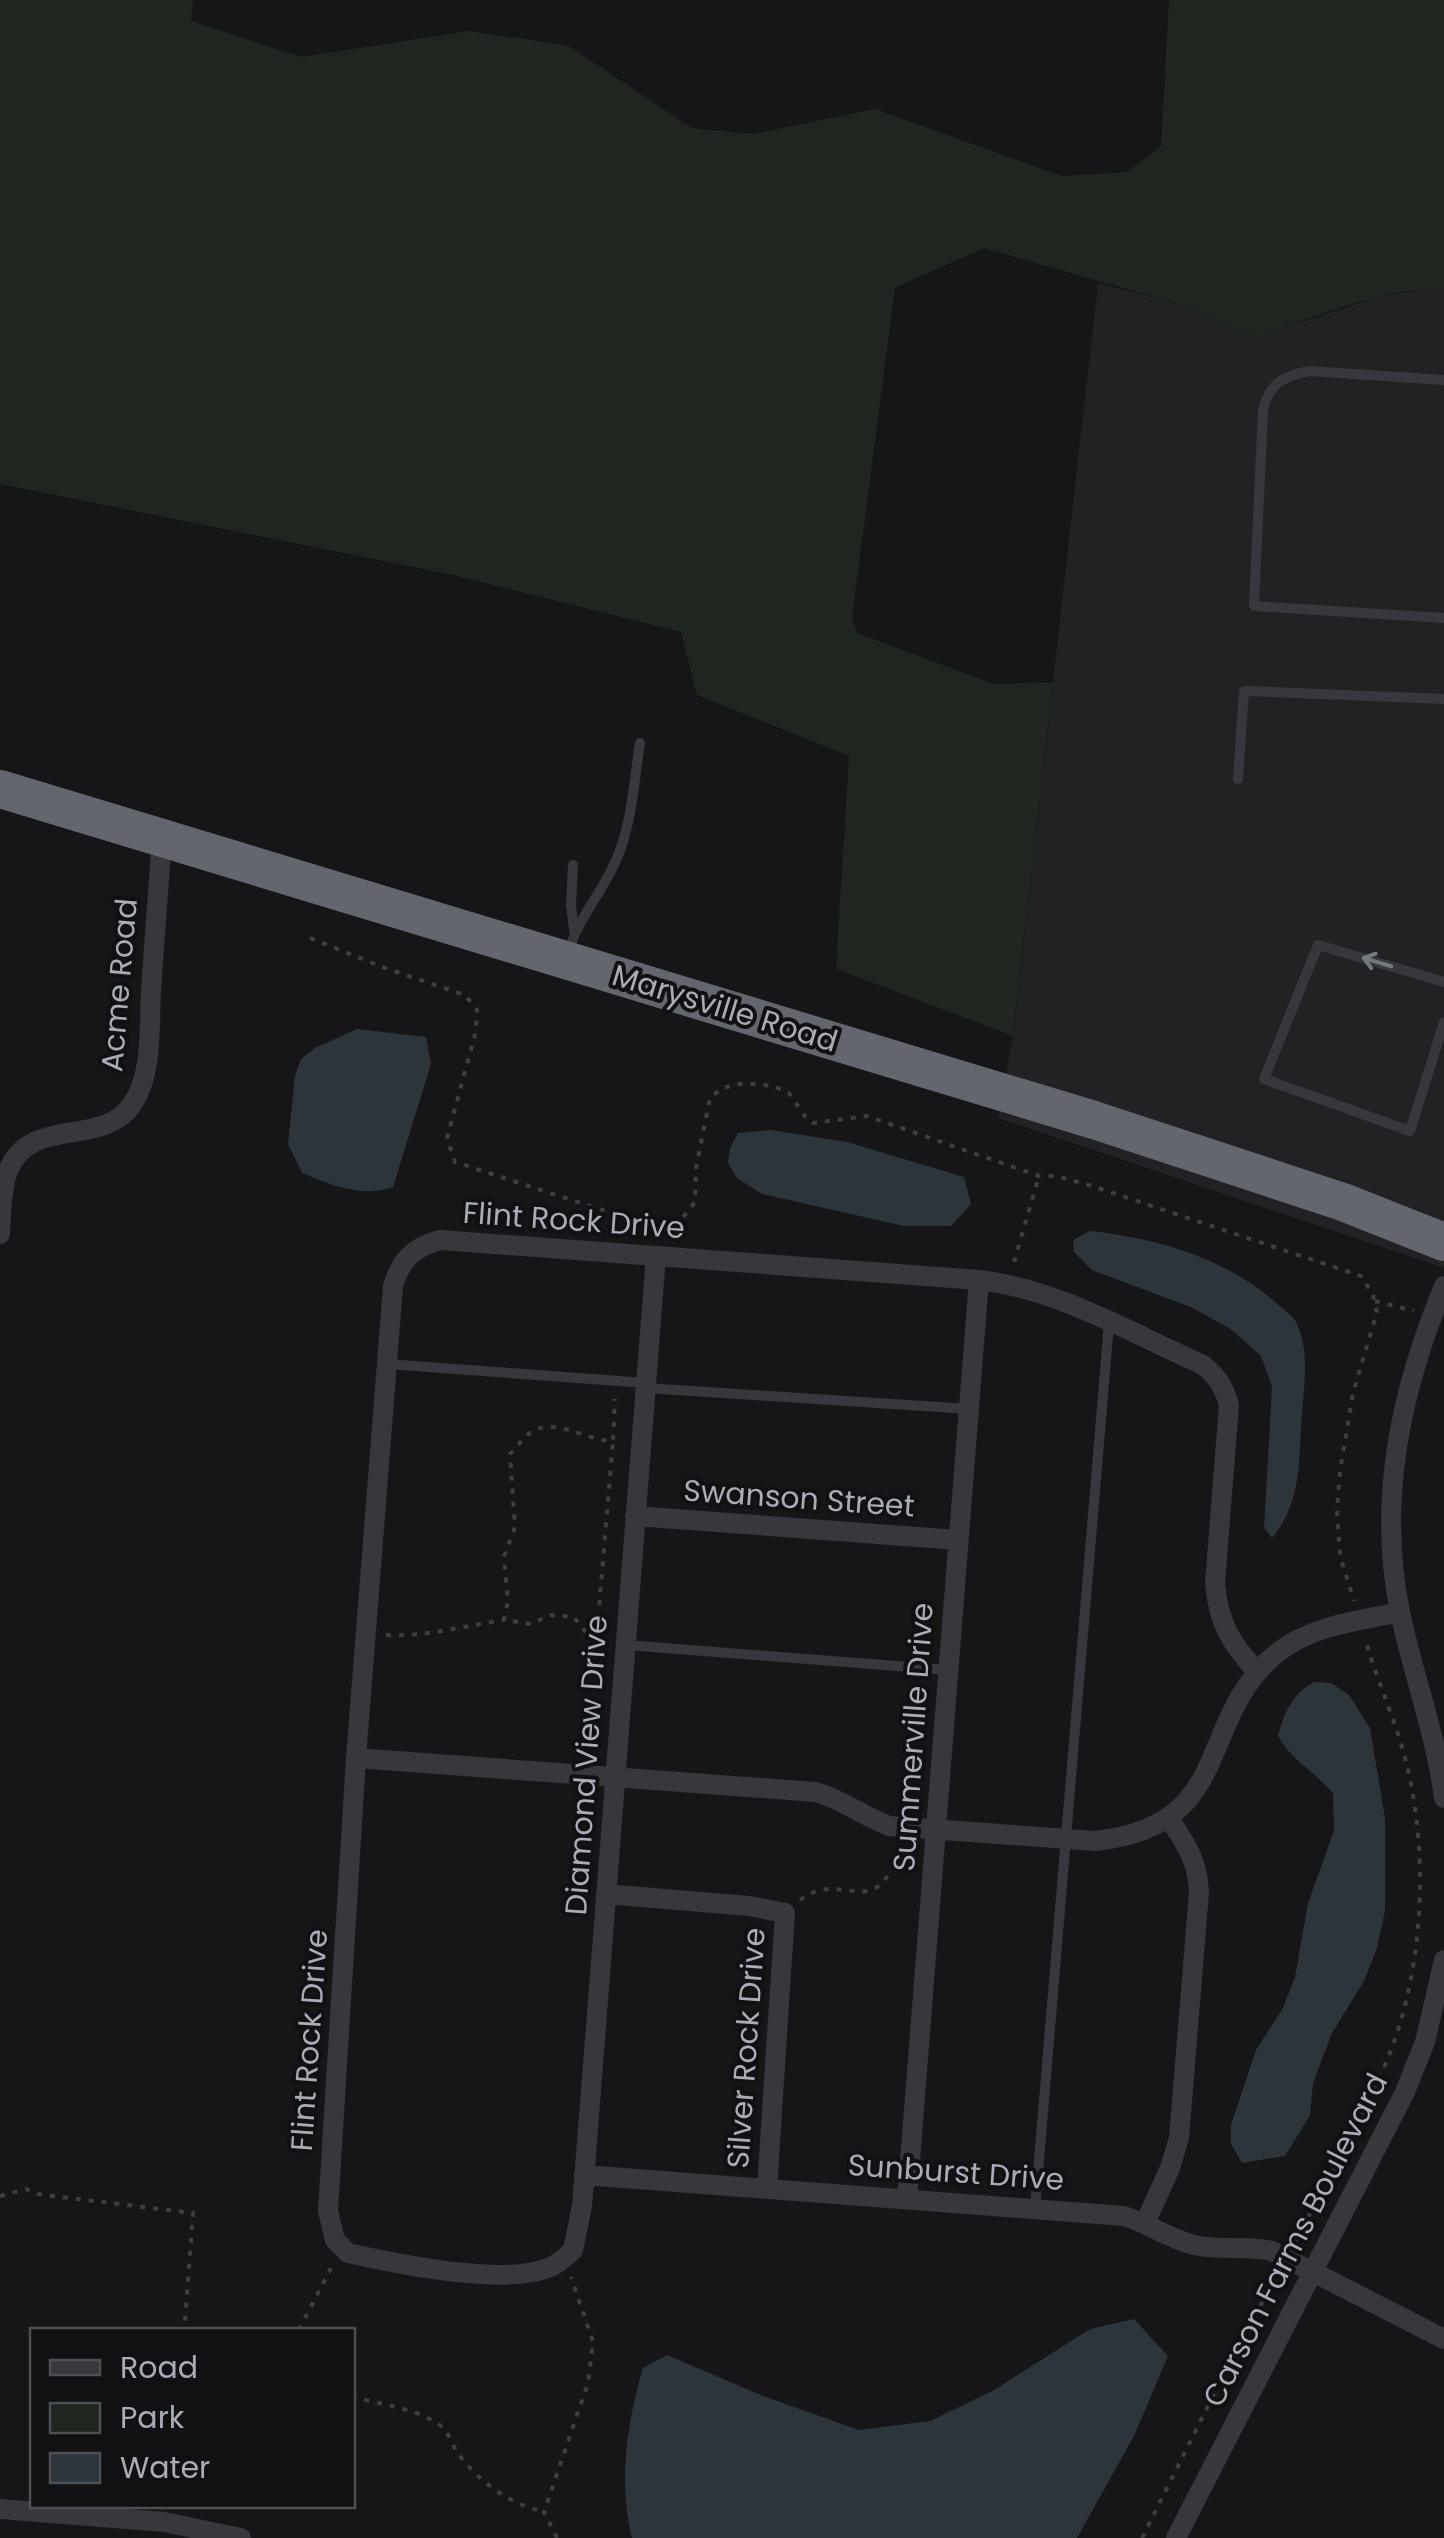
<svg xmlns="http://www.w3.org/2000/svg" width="1444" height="2538" font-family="Poppins,sans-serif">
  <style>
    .built { fill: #222225 }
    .green { fill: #1e261f }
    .water { fill: #2c353c }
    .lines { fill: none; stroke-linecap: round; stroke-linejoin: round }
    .path { stroke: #3d3f44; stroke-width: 4; stroke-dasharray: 5 8; stroke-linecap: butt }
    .lane { stroke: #37383d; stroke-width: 10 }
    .street { stroke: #37383d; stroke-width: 20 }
    .highway { stroke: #63666e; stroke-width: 38 }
    .oneway { stroke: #757881 }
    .labels { text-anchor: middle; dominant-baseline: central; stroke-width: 8; stroke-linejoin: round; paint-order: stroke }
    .street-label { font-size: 30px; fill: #a8adb8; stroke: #111113 }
  </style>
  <rect width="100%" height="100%" fill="#161618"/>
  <path class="built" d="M1098 283 1185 306 1257 337 1377 297 1431 288 1444 290V1268L998 1118 1013 1036Z"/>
  <path class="green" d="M0 0H193L191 21 302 57 468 31 567 45 692 128 753 134 875 109 1062 176 1127 172 1161 146 1169 0H1444V290C1395 282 1306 321 1257 337L1185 306 984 248 895 288 852 617 857 633 994 684 1053 682 1013 1036 836 969 849 756 697 695 681 632 453 575 0 484Z"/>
  <path class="water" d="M357 1029 426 1037 431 1064 393 1187C362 1198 331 1185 302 1173L288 1144 295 1076 301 1059 315 1048Z
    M771 1130 847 1142 964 1177 971 1204 951 1226H904L762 1194 737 1178 728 1163 730 1148 738 1133Z
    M1090 1231C1155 1238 1223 1257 1274 1301 1281 1308 1292 1314 1296 1322 1312 1353 1302 1396 1301 1429 1299 1469 1299 1506 1272 1538L1264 1528 1272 1387 1261 1356 1232 1330 1193 1308 1092 1270 1074 1252 1073 1240Z
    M1314 1682 1331 1683 1349 1695 1370 1728 1385 1818V1911L1377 1948 1364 1981 1332 2033 1313 2083 1310 2115 1285 2156 1242 2163 1231 2144V2125L1256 2050 1283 2008 1295 1977 1308 1903 1334 1831 1333 1793C1315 1772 1291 1760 1278 1736 1284 1713 1292 1694 1314 1682Z
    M1134 2319 1168 2356 1134 2436 1077 2538H632C618 2482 627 2422 643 2368L667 2355 763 2396 859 2430 930 2421 994 2390 1090 2329Z"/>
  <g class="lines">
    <path class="path" d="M310 938 385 968 465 995 477 1010 476 1031 447 1138 455 1162 664 1230 681 1220 695 1202 696 1168 710 1098 722 1088 744 1083 773 1086 789 1093 806 1118 813 1123 867 1116 1039 1176H1056L1092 1186 1361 1276 1373 1295 1377 1312 1353 1393 1340 1471 1337 1510 1340 1556 1354 1601
      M1014 1262 1039 1176
      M1375 1301 1414 1311
      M386 1635C426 1637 463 1626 504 1620
      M596 1644 613 1441
      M602 1653 574 1617 550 1615 531 1624 504 1620 508 1601 504 1557 515 1527 510 1454C517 1447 525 1435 533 1431 559 1418 586 1441 613 1441L615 1399
      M800 1900C831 1876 857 1901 877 1887 891 1878 893 1860 908 1850
      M0 2196 26 2189 37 2194 193 2213 185 2322 188 2330
      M1296 2241C1329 2175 1369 2111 1394 2042 1422 1962 1427 1867 1411 1784 1402 1734 1379 1687 1365 1639
      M299 2330 331 2268
      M352 2396C380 2405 418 2408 441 2426 449 2432 451 2443 457 2452 478 2481 509 2504 544 2512
      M557 2538 544 2512 588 2383 593 2342 571 2277
      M1142 2538 1237 2348 1277 2276"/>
    <path class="lane" d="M1444 380 1309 371C1283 376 1269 384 1263 410L1254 606 1444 618
      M1238 779 1244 691 1444 699
      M573 865 571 905 574 930
      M568 954C577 919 603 892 617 858 632 823 634 780 640 743
      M1444 982 1318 945 1264 1079 1410 1131 1444 1022
      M387 1364 646 1383
      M646 1388 969 1409
      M626 1645 948 1670
      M1035 2208 1109 1323"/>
    <path class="street" d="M0 1234C1 1215 1 1192 7 1173 29 1113 103 1150 133 1103 153 1073 149 1025 151 990 155 939 158 888 162 837
      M656 1256 582 2206 573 2250C566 2257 557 2265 548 2268 502 2286 397 2264 348 2253L335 2240 328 2211 356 1758 393 1286C401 1259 414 1247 440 1240L979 1280C1058 1289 1131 1333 1203 1365 1218 1377 1224 1387 1229 1405L1215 1583C1218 1621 1231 1645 1258 1672
      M1444 1286C1401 1390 1377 1500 1400 1612 1413 1674 1436 1735 1444 1798
      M635 1516 958 1540
      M356 1758 816 1792C843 1800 863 1816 889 1826L1095 1841C1237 1826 1194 1721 1277 1653 1312 1625 1358 1621 1400 1612
      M606 1894 749 1906 785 1913 767 2188
      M584 2175 1124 2216C1150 2224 1173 2241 1199 2246 1223 2250 1248 2246 1272 2251L1444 2339
      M907 2199 979 1280
      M1145 2223 1170 2168 1179 2138 1199 1892C1198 1861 1185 1842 1168 1817
      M0 2509 164 2522 241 2538
      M1176 2538 1405 2092 1425 2042 1444 1960"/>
    <path class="highway" d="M0 789 1094 1120 1343 1202 1444 1242"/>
  </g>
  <defs><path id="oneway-shaft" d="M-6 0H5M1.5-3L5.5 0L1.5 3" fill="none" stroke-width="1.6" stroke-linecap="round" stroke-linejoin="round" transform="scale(2.5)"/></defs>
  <use class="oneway" href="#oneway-shaft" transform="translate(1377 962) rotate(-163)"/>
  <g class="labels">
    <g class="street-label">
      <text transform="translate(119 985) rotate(-85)">Acme Road</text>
      <text transform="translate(725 1008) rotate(17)">Marysville Road</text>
      <text transform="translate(574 1220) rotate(4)">Flint Rock Drive</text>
      <text transform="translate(799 1498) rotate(4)">Swanson Street</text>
      <text transform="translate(913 1737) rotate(-86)">Summerville Drive</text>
      <text transform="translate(586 1765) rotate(-86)">Diamond View Drive</text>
      <text transform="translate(309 2040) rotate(-86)">Flint Rock Drive</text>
      <text transform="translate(746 2048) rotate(-86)">Silver Rock Drive</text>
      <text transform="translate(956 2172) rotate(4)">Sunburst Drive</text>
      <text transform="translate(1295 2240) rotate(-63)">Carson Farms Boulevard</text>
    </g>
  </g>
  <rect x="30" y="2328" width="325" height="180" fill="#111113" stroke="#4d4f55" stroke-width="2.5"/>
  <rect x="50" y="2360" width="50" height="15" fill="#37383d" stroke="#4d4f55" stroke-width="2.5"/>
  <text x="120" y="2378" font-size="30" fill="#a8adb8">Road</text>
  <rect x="50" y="2403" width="50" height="30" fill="#1e261f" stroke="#4d4f55" stroke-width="2.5"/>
  <text x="120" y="2428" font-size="30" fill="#a8adb8">Park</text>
  <rect x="50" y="2453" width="50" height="30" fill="#2c353c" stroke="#4d4f55" stroke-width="2.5"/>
  <text x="120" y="2478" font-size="30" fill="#a8adb8">Water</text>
</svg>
